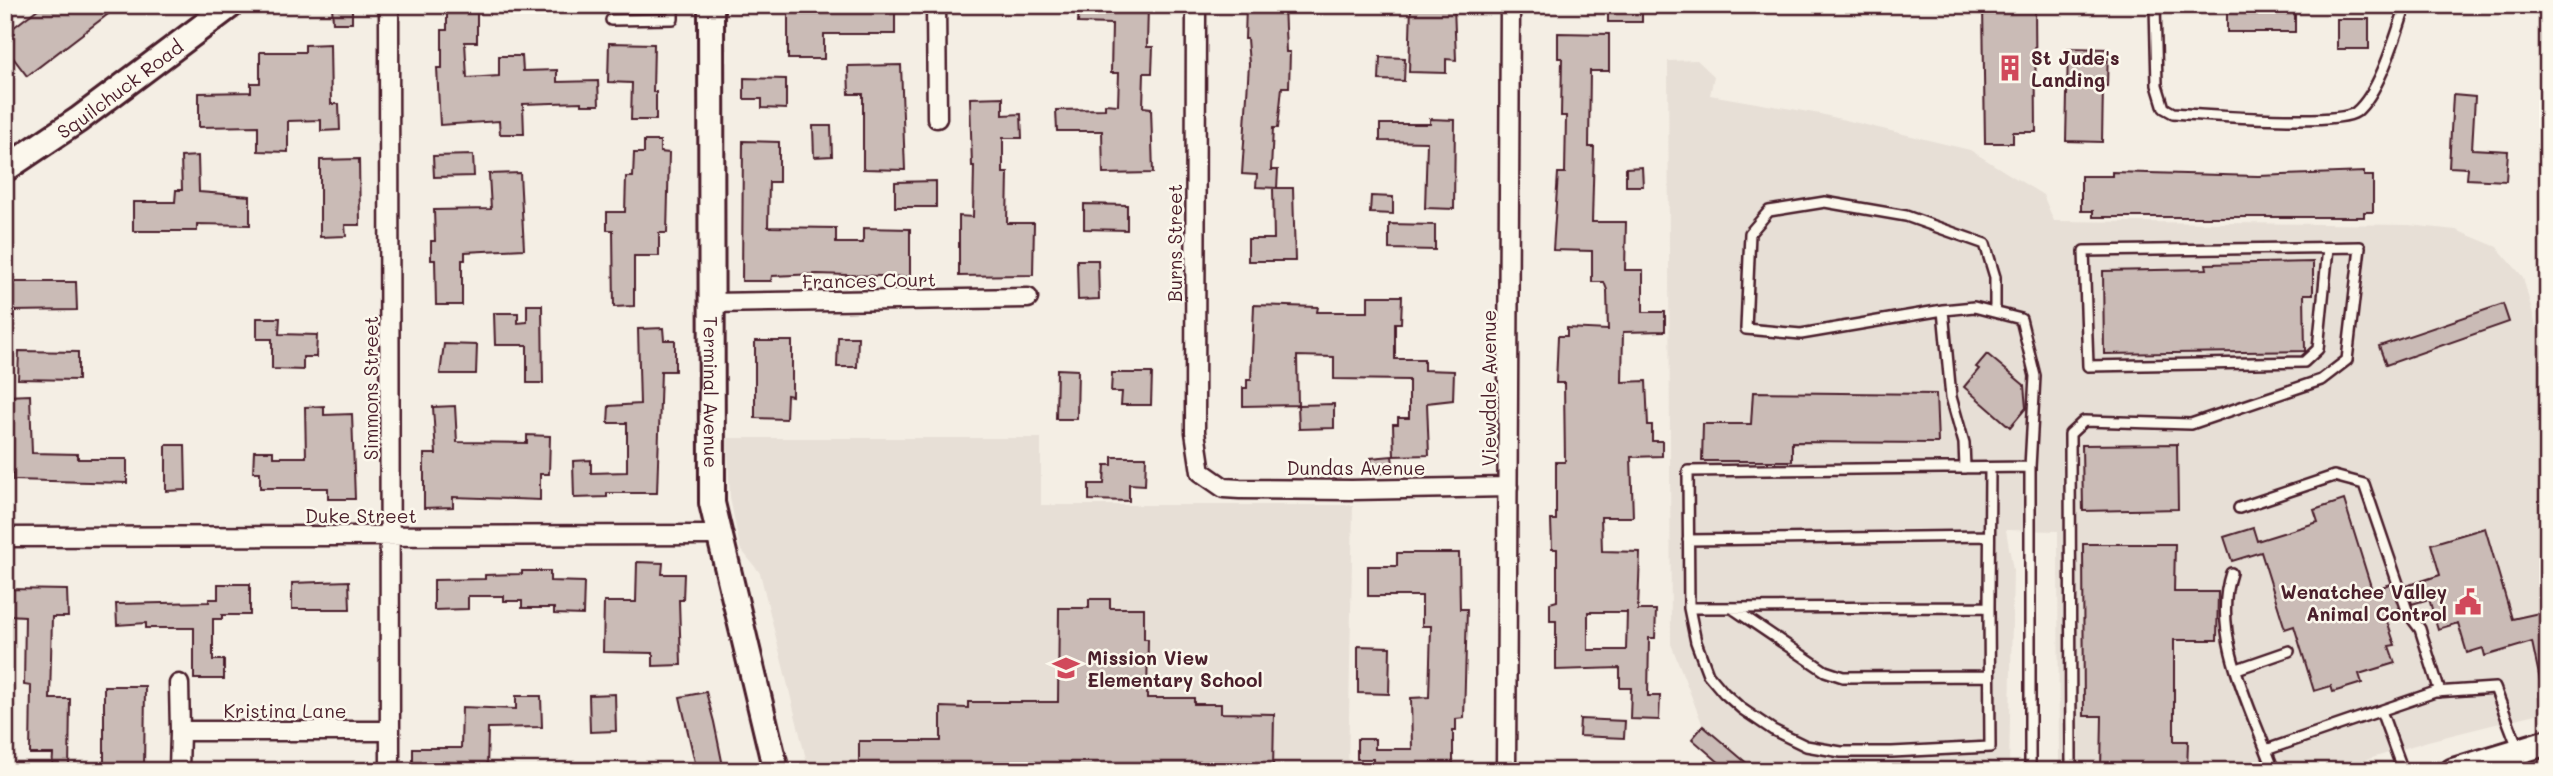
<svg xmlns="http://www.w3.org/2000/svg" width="2553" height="776" font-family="Mali,sans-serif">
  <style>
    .built { fill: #e7dfd6 }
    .building { fill: #cabbb6; stroke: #4a1f2b; stroke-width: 2; fill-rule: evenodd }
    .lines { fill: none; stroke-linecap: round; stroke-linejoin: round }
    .lane-casing { stroke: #4a1f2b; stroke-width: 14 }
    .street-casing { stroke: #4a1f2b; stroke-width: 23 }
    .secondary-casing { stroke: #4a1f2b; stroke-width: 30 }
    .lane { stroke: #fbf7ec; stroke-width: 9 }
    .street { stroke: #fbf7ec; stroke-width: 18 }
    .secondary { stroke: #fbf7ec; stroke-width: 24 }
    .labels { text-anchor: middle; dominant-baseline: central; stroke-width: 5; stroke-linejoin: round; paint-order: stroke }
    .poi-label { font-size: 19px; font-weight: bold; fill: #4a1f2b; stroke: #fbf7ec; text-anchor: start }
    .street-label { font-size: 19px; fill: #4a1f2b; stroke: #fbf7ec }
  </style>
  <rect width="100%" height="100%" fill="#f4eee4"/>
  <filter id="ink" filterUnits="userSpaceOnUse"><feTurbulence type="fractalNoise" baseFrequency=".0143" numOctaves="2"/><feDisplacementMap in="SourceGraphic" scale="14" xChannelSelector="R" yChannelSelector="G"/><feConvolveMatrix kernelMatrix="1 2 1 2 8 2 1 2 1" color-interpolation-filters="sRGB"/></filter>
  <g filter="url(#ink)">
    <path class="built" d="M1697 60 1714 76 1710 95 1820 114 1970 150 2043 195 2054 221 2409 225 2456 230 2497 247 2523 277 2548 371V711L2428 741 2329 771H2059L2058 531 2006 530 2013 570 2009 769 1833 771 1747 763 1703 726 1671 644 1668 61Z
      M727 438H1041V505H1353L1348 771H809L760 573 740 548 730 497Z"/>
    <path class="building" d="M43 5H120L27 76 5 47V34Z
      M332 5H352V23H333Z
      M1079 5H1148L1147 47H1153L1152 73H1144L1143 107 1151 108 1153 173 1103 174 1102 131H1057L1056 110 1105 109V104L1118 105 1119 73H1111L1112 24 1078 23Z
      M1246 5H1284L1286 52H1290L1289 87H1282L1278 128H1273L1271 170H1278L1277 188 1256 187 1257 175 1242 174 1249 64 1247 39H1245Z
      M1411 5H1454L1456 60 1446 59V73L1409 72Z
      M1608 5H1642V22H1608Z
      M1983 5H2035L2036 132H2013V143H1985Z
      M2227 5H2295V32H2227Z
      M788 8 895 9V34H824V59H788Z
      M447 13H477V42H465L467 78 499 76V56H522L523 71 557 70V82L598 81 599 105H581V102L523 104 524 134H500L499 121 440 125 437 68H442V30H447Z
      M2337 19H2369V49H2337Z
      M1558 33 1609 34V71H1590L1589 147H1594L1592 222H1626L1625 270H1643V312H1665V331L1623 332 1622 382 1646 381 1648 425H1652V441H1662V456L1631 457 1633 517H1601L1602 551 1640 552 1638 610H1656L1655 638H1649L1648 696H1660L1659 720 1630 719 1631 688H1620V668L1556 670V621H1550V603L1557 601V549H1552L1551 520H1556V462H1565L1564 383H1556L1558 336H1567V328L1608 330 1607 290 1604 282H1592V251L1553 250 1558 173H1565L1566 116H1561L1562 58H1558ZM1588 612H1627L1626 650H1588Z
      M609 43 654 44 653 92H656V120H631L632 83 608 82Z
      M330 44 331 104H339L340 130 321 131V120L288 121V152L258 151V126L199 127V93L251 92V83H260V52H305V45Z
      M2068 48 2108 49 2107 86H2103L2102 142 2066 141Z
      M1380 57 1405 58 1404 81 1379 80Z
      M901 65 905 170 863 169V94H849L848 66Z
      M744 78 786 79V109L762 108V99H744Z
      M2453 95 2475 97 2472 149 2508 151 2506 181 2467 179 2468 168 2449 167Z
      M1003 97V115L1021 114 1022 138H1003V173H1008L1007 223H1034L1033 275 959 276V216L973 217 974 166H972L970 98Z
      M1430 119 1455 120 1454 209 1425 208 1427 142 1380 141V124H1430Z
      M813 126H831L832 156 814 157Z
      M644 141H660V152L669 153 667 233H659V256H634V306L614 307 613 230H607V212H625L626 177H633L634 153H644Z
      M743 141 779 142V182H769L768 227 836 228V243H863V228L910 229V277L817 274 772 276 771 281H742Z
      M473 155 474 176 434 177 433 156Z
      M198 156 199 192 250 196V225L197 224V231H133V202H175L176 190H182L181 157Z
      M359 159 360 225H345L346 236 320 237V160Z
      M1642 167 1643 186H1626V168Z
      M2112 172 2258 176 2364 172V176H2373V212H2364V217H2093V211H2081V176H2112Z
      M520 173 524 249 465 252V260H462V305H436L435 260H431V241H435L434 210 491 209 489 174Z
      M936 181V207H895V182Z
      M1273 188H1293L1295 261H1248V239H1274Z
      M1371 196 1393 197V214L1370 213Z
      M1084 204 1127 205V230L1084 229Z
      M1389 224 1435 225V250L1389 249Z
      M1077 260H1098L1099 299 1078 300Z
      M2313 262V294H2304L2305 351 2104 354 2103 271 2207 269 2206 264Z
      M12 282H76L77 310 13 311Z
      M1368 296H1402L1401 323H1395V359H1424V370L1454 371 1453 400 1427 403 1429 455 1394 456 1393 424H1398V418H1409V380L1334 379V357L1297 356 1298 405 1243 406V388H1247V380H1251L1254 305 1318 307 1317 312H1368Z
      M2503 304 2509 322 2386 365 2379 346Z
      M527 305H542L543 383H527V345H495L494 313H518V323L527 322Z
      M257 318H280L279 334 317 335 316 357H303V370L272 369V339H257Z
      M663 328 664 340H675V371H661L657 493H607V497L574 498 573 461 591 460V473L627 472V423H608L609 406 640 404 638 329Z
      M838 337H858L857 367H837Z
      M755 341H792V396L787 395 786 419 755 418Z
      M444 344 477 345 476 374H440Z
      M19 351 78 352V380L18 379Z
      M1987 354 2024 385 2026 408 2010 427 1964 387 1979 369 1976 367Z
      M1057 369 1078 370 1077 419H1056Z
      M1112 373H1152L1151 405H1121L1122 392H1111Z
      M1753 392 1936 394 1938 443 1792 442V461H1702L1703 424H1751Z
      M30 395 32 453 78 454V459H127V483L13 480V473H5V396Z
      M1334 404V428L1299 429 1298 405Z
      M324 406V415L352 414 355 499H328V488H260V472H253L254 451H273V457H306L305 407Z
      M455 406 457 442 527 443V435L550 436 549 474H540V500L453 497V507L424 508V454H436L433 407Z
      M2177 444 2178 509 2083 511 2082 445Z
      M166 445H185L186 490 166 491Z
      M1392 456 1394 472 1372 474 1371 458Z
      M1112 457H1146L1145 485 1129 484V501L1089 500V484H1104L1105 465H1112Z
      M2344 500 2372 590 2391 584 2399 608 2384 613 2395 645 2389 646 2395 663 2359 674 2362 683 2333 692 2331 686 2314 691 2294 626 2285 629 2261 552 2232 561 2224 537 2253 528 2257 541 2318 522 2314 510Z
      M2485 528 2512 619 2548 611V679L2540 680 2532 642 2485 656 2483 648 2467 653 2458 623 2438 629 2429 599 2412 604 2406 586 2440 575 2431 544Z
      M2083 544H2175L2174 592H2218L2217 640H2174V741H2188L2187 771H2101L2102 716H2084Z
      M1397 553H1459L1460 609H1467L1464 718 1456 719V731H1453V771H1381V767H1373V759H1357V739H1375V749H1412L1411 698 1429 697 1431 626H1422V596H1368V566H1397Z
      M637 562 663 563 662 574H684L683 600H679L681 665 653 666V653L603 652 604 602H636Z
      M522 571H550V581L584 582 583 615 554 614V608H522V601H504V596H468V609L434 610V580L485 579V575L522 574Z
      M349 581 350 609H292V583Z
      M218 584H250V615H222V619H213V660H224V679H194V628H146V623L117 625 116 604 209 602V599H218Z
      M8 589 67 590 68 617H52L50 699H70L69 771H52L53 754H30L31 686 24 685 25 616 7 615Z
      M1089 599H1110V608H1144V639H1148L1147 698H1194V704H1221V713L1274 714 1273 771H859V741H941V707L968 708V702H1058L1059 608H1089Z
      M1358 646 1390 647 1389 694 1358 693Z
      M104 686H145L144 771H104Z
      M706 692 714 722 724 771H697L684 715 680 697Z
      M615 694 616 731 590 732 589 695Z
      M516 696H541L542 727 488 728 487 771H413V748H461L462 707 516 709Z
      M1580 719 1625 721 1624 738 1579 736Z
      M1703 726 1756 771H1729L1692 739Z"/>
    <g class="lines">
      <g class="lane-casing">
        <path id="lane" d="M2155 5 2157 85 2164 108 2173 113C2203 115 2338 126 2356 112 2380 92 2396 35 2406 5
          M611 20 673 19V5
          M1943 310 1801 334 1746 329 1750 233 1769 211 1825 202 1906 216 1985 244 1995 277V312
          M1965 468 1964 443 1951 397 1943 310 1974 307 2021 319 2035 376 2030 467
          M1990 468 1989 607 1689 608 1688 471 2030 467V771
          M2239 508 2334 476 2364 484 2408 613 2420 629 2440 692
          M1688 540 1989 536
          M2231 573C2210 636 2253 712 2274 771
          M1689 608 1696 642 1708 674 1724 693 1742 709 1773 730 1806 746 1841 752H1892L1990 747 1989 607
          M1732 608 1825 671 1843 677 1989 676
          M2237 669 2289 651
          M2381 711 2403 771
          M2266 750 2435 692 2495 688 2518 748
          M2071 771 2070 434 2084 421 2191 424 2321 380 2347 360 2360 247 2084 251 2088 366 2304 362 2318 349 2328 248"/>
      </g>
      <g class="street-casing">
        <path id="street" d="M389 5 390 771
          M936 5 937 118
          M1196 5 1195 432 1201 472 1224 488 1240 489 1352 490 1508 487
          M710 303 1028 298
          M5 537 717 535
          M179 684 180 731
          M179 771 180 731H390
          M1506 771 1510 5"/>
      </g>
      <g class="secondary-casing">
        <g id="secondary">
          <path id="s1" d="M711 5 712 503 776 771"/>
          <path id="s2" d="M5 169 78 120 231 5"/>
          <path d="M2453 771 2548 742"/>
        </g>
      </g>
      <use href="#lane" class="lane"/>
      <use href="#street" class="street"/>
      <use href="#secondary" class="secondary"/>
    </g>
  </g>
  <defs>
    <g id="building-bare" transform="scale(2.1)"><path d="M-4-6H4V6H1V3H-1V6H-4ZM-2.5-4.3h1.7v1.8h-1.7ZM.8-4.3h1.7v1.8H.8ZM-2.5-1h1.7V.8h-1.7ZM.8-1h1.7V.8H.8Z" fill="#d1495b" stroke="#fbf7ec" stroke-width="2.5" paint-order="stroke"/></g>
    <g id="civic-bare" transform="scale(2.1)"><path d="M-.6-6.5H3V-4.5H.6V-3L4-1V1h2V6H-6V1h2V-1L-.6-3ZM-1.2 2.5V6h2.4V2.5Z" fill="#d1495b" stroke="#fbf7ec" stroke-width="2.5" paint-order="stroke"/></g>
    <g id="school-bare" transform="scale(2.1)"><path d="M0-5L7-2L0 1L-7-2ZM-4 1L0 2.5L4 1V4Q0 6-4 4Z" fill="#d1495b" stroke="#fbf7ec" stroke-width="2.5" paint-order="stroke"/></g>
  </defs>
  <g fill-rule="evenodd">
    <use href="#building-bare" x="2010" y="68"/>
    <use href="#civic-bare" x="2468" y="602"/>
    <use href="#school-bare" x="1066" y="668"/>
  </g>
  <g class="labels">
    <g class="poi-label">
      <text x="2031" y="57">St Jude's<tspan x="2031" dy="22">Landing</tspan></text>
      <text x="2447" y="591" text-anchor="end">Wenatchee Valley<tspan x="2447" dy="22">Animal Control</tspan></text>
      <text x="1087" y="657">Mission View<tspan x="1087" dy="22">Elementary School</tspan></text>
    </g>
    <g class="street-label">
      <text stroke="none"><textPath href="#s2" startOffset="140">Squilchuck Road</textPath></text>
      <text transform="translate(1174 243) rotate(-90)">Burns Street</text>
      <text transform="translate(869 280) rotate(-1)">Frances Court</text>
      <text transform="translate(370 388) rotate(-90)">Simmons Street</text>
      <text transform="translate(1488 388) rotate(-90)">Viewdale Avenue</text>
      <text stroke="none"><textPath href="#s1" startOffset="387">Terminal Avenue</textPath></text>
      <text x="1356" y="467">Dundas Avenue</text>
      <text x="361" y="515">Duke Street</text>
      <text x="285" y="710">Kristina Lane</text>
    </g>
  </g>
  <rect width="2553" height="776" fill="none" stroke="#fbf7ec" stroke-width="28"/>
  <rect x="14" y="14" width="2525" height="748" fill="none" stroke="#4a1f2b" stroke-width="2.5" filter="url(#ink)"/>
</svg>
